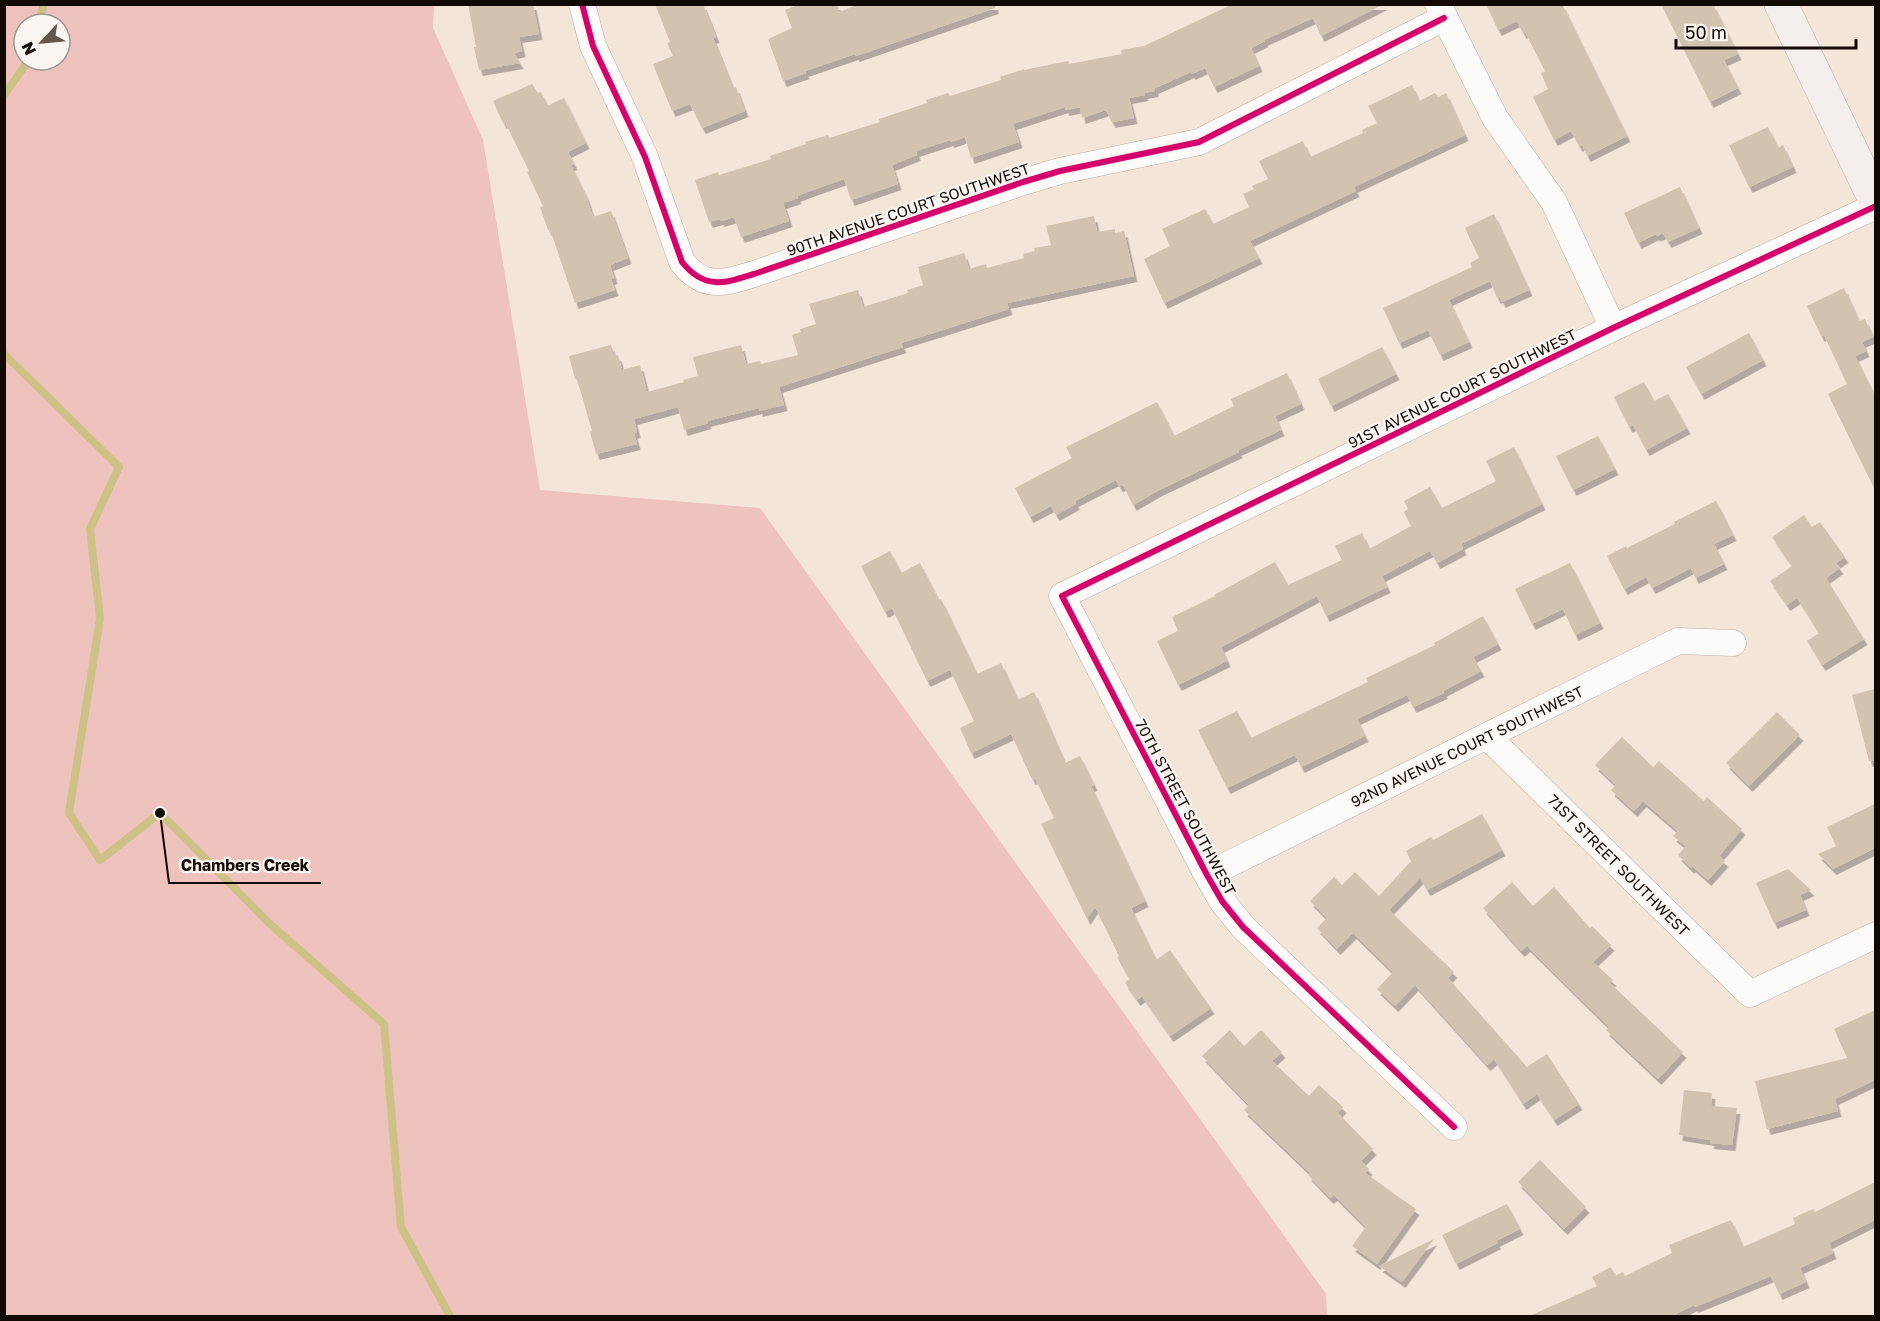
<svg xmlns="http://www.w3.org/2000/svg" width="1880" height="1321" font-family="'Golos Text',sans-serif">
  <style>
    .green { fill: #eec3be; fill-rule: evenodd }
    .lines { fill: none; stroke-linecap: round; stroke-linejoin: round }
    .stream { stroke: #cec186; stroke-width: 8 }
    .building { fill: #d2c3b0; filter: url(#shadow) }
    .street-casing { stroke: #bcb0a7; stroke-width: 27 }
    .secondary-casing { stroke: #bcb0a7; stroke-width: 34 }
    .street { stroke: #fdfbf9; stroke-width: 26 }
    .secondary { stroke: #f4efec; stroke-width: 33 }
    .cycleway-casing { stroke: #fbf5f1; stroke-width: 10 }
    .cycleway { stroke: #d6006c; stroke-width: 6 }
    .labels { text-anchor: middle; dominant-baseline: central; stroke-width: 4.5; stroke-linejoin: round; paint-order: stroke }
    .street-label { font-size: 15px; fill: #120a04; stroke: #fbf5f1 }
    .leader { fill: none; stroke: #120a04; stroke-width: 2 }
    .callout-dot { fill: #120a04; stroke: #fbf5f1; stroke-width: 2 }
    .callout-label { font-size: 16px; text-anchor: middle; font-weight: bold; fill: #120a04; stroke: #fbf5f1; stroke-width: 4.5; stroke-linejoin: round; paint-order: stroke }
  </style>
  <defs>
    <filter id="shadow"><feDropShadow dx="3.5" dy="6" stdDeviation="0" flood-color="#0004"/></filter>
  </defs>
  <rect width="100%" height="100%" fill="#f4e5d9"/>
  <path class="green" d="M5 4 434 5 433 28 483 140 540 490 760 508 1326 1294 1327 1316H5ZM24 24H60V60H24Z"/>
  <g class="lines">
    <path class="stream" d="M38 24 44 4
      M4 95 24 67 26 60
      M4 354 119 467 90 529 100 619 69 813 100 860 160 813 270 924 384 1024 401 1227 450 1316"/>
  </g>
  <path class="building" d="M468 4H533L539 34 519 37 522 51 514 53 520 63 479 70 474 47H476Z
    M655 4H703L716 37 713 38 733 88 736 87 745 111 702 128 690 104 672 111 653 64 673 56 667 43 670 42Z
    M800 4H837L839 12 860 4H995V8L856 56 855 54 805 71 806 73 783 81 768 39 792 28 785 10Z
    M1233 4H1384L1321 36 1313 18 1264 40 1265 41 1251 48 1259 66 1214 87 1205 68 1192 74 1191 72 1155 88V91L1144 93 1145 95 1129 98 1134 118 1112 122 1106 110 1082 118 1080 107 1066 110 1065 107 1013 124 1019 142 971 158 965 137 951 142 950 140 916 151 917 155 892 165 898 184 851 200 844 179 807 192 797 196 798 198 783 203 789 221 741 237 734 217 721 221 720 219 709 222 695 180 718 172 719 175 771 159 770 156 806 144 805 142 828 135 829 138 880 122 879 119 927 103 926 100 948 93 950 96 1001 80 1000 77 1024 69V70L1068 61 1069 64 1122 54 1121 50 1144 46Z
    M1486 4H1562L1627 136 1587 156 1582 145 1579 146 1571 131 1554 140 1533 97 1548 89 1541 73 1545 71 1525 32 1523 33 1517 21 1498 30Z
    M1661 4H1713L1738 54 1724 60 1738 88 1710 102Z
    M532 84 538 93 541 92 547 106 564 98 586 143 568 152 574 164 571 165 586 196 593 217 611 211 628 258 610 265 614 278 611 279 615 290 575 303 550 229 548 230 540 207 543 206 527 172 529 171 505 122 503 123 493 101Z
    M1412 85 1419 101 1435 93 1438 97 1446 93 1465 135 1354 187 1356 191 1250 241 1259 258 1164 303 1144 259 1170 246 1162 229 1205 209 1213 224 1249 207 1243 194 1254 189 1252 186 1268 179 1259 161 1303 141 1310 157 1363 133 1362 130 1377 123 1368 106Z
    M1768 127 1778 148 1783 145 1793 167 1749 187 1729 145Z
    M1680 187 1699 228 1668 242 1663 233 1657 236 1656 234 1638 243 1624 213Z
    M1494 214 1529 290 1502 302 1500 297 1497 298 1490 281 1449 300 1469 342 1440 355 1428 330 1399 343 1383 308 1472 267 1470 263 1479 258 1465 228Z
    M1094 216 1097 232 1115 229V233L1124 231 1134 276 1007 303 1009 309 901 343 903 347 779 387 784 405 759 411V408L707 421 708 423 684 430 678 407 634 419 637 432 634 433 637 444 596 454 590 432 592 431 577 379H575L569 356 611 345 615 356 618 355 622 370 640 365 647 392 684 382 683 380 698 376 693 357 741 345 746 364 760 361 761 364 798 355 792 335 801 332 800 329 816 324 809 304 858 290 863 307 908 293 907 290 923 285 918 267 964 253 969 269 986 264 987 268 1024 258 1023 254 1035 251 1034 248 1051 245 1046 226Z
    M1844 288 1859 321 1865 319 1873 337 1862 342 1866 351 1855 356 1875 396V490L1828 394 1847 384 1824 335 1821 336 1807 306Z
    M1749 333 1763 360 1701 394 1686 367Z
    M1382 347 1396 374 1331 406 1318 379Z
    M1287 373 1301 404 1275 416 1281 430 1238 450 1239 452 1159 490 1133 505 1123 485 1119 486 1116 480 1075 501 1076 504 1056 515 1051 506 1030 517 1015 488 1072 458 1066 447 1157 402 1174 436 1234 406 1231 399Z
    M1644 382 1654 401 1668 394 1687 428 1646 450 1633 425 1629 427 1614 397Z
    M1598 436 1615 469 1573 490 1556 456Z
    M1514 447 1542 504 1461 544 1463 549 1437 563 1430 551 1382 576 1387 587 1326 616 1317 596 1221 647 1227 661 1178 685 1157 641 1178 631 1172 617 1215 596 1214 595 1275 562 1288 585 1342 560 1335 546 1362 533 1369 549 1411 526 1404 512 1408 509 1404 501 1430 487 1442 508 1496 481 1486 461Z
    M1716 501 1733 535 1714 544 1724 564 1695 578 1691 568 1652 588 1646 577 1624 589 1607 556 1626 546 1627 548 1675 524 1674 522Z
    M1804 515 1812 527 1820 522 1845 557 1836 563 1840 568 1826 578 1864 639 1822 665 1807 641 1819 633 1797 598 1787 605 1770 581 1792 566 1772 537Z
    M890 551 901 573 920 563 939 600 941 599 977 674 1001 663 1018 700 1034 692 1065 763 1080 756 1094 785 1091 786 1145 901 1131 908 1156 960 1170 950 1211 1008 1170 1036 1142 996 1137 1000 1125 983 1129 979 1117 957 1119 956 1095 907 1087 919 1041 824 1054 818 1035 778 1032 779 1011 734 971 753 960 728 974 721 950 670 927 681 892 608 885 612 861 566Z
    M1570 563 1600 623 1575 635 1563 609 1532 624 1515 589Z
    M1483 616 1498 644 1473 657 1481 671 1443 691 1444 693 1413 707 1407 695 1357 719 1365 736 1301 767 1295 755 1227 788 1198 730 1237 711 1251 738 1368 682 1366 678 1435 645 1434 643Z
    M1875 689V760L1869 761 1852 695Z
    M1777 712 1800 735 1749 786 1726 763Z
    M1622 737 1653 767 1659 761 1704 801 1707 797 1742 829 1719 856 1725 861 1708 880 1692 866 1691 868 1678 855 1686 846 1673 836 1678 831 1643 801 1634 811 1611 790 1616 785 1595 765Z
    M1875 804V848L1833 869 1818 854 1836 846 1827 827Z
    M1482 814 1502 850 1427 890 1420 878 1389 910 1454 972 1448 978 1527 1067 1547 1054 1579 1104 1554 1120 1537 1094 1523 1104 1494 1059 1487 1065 1415 985 1395 1006 1377 989 1393 972 1353 933 1337 949 1317 928 1327 918 1310 901 1334 877 1342 885 1355 872 1379 896 1411 861 1406 851 1431 837 1433 840Z
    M1788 869 1811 890 1800 895 1806 910 1774 923 1756 883Z
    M1512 882 1533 906 1554 887 1590 928 1592 926 1611 945 1593 962 1613 980 1610 983 1683 1052 1658 1079 1606 1030 1609 1027 1527 946 1521 951 1483 908Z
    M1875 1010V1080L1835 1099 1838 1111 1767 1129 1755 1081 1847 1058 1834 1029Z
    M1230 1030 1244 1046 1261 1030 1282 1052 1272 1061 1309 1096 1319 1085 1343 1107 1338 1113 1373 1149 1361 1161 1369 1169 1365 1173 1416 1209 1377 1264 1352 1246 1366 1227 1334 1195 1330 1198 1308 1175 1310 1173 1244 1110 1249 1105 1202 1056Z
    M1684 1090 1712 1093 1711 1106 1737 1108 1732 1145 1710 1143 1711 1140 1679 1135Z
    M1540 1160 1586 1207 1564 1229 1518 1182Z
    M1875 1182V1220L1829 1243 1833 1253 1800 1268 1806 1282 1779 1294 1771 1276 1695 1307 1694 1305 1670 1317H1527L1597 1286 1592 1277 1611 1267 1615 1276 1623 1272 1625 1276 1672 1253 1669 1245 1731 1220 1743 1247 1795 1224 1793 1218 1813 1209 1815 1212Z
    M1507 1204 1520 1229 1496 1241 1498 1243 1456 1264 1442 1235Z
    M1434 1239 1402 1282 1379 1266Z"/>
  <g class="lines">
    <g class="street-casing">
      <path id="street" d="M582 4 593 46 645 157 682 262C705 291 726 283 757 273L1023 182 1060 171 1199 142 1444 18
        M1438 4 1495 118 1554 202 1613 328
        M1487 736 1750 994 1876 935
        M1207 875 1678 641 1733 643
        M1454 1127 1243 927 1222 901 1207 875 1062 596 1613 328 1876 206"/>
    </g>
    <g class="secondary-casing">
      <path id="secondary" d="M1781 4 1876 202"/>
    </g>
    <use href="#street" class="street"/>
    <use href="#secondary" class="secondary"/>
    <g class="cycleway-casing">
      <path id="cycleway" d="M582 4 593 46 645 157 682 262C705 291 726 283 757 273L1023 182 1060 171 1199 142 1444 18
        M1454 1127 1243 927 1222 901 1207 875 1062 596 1613 328 1876 206"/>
    </g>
    <use href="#cycleway" class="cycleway"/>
  </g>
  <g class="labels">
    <g class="street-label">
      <text transform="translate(908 209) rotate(-19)">90TH AVENUE COURT SOUTHWEST</text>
      <text transform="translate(1462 388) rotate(-26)">91ST AVENUE COURT SOUTHWEST</text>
      <text transform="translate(1467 746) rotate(-26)">92ND AVENUE COURT SOUTHWEST</text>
      <text transform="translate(1186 807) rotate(62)">70TH STREET SOUTHWEST</text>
      <text transform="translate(1619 865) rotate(45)">71ST STREET SOUTHWEST</text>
    </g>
  </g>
  <path class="leader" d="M160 813L169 883H321"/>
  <circle class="callout-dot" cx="160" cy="813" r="6"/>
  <g class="callout-label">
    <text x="245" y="871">Chambers Creek</text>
  </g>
  <rect width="1880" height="1321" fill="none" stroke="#120a04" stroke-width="12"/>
  <g transform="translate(42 42) rotate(244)"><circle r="28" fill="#fbf5f1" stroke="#9e9792" stroke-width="1.5"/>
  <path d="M0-4.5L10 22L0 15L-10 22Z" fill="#61574f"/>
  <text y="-9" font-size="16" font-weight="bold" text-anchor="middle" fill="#120a04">N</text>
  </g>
  <path d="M1676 39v9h180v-9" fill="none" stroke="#120a04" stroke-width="3"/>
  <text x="1685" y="39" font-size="18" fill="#120a04" stroke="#fbf5f1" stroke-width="4.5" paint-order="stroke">50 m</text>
</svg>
